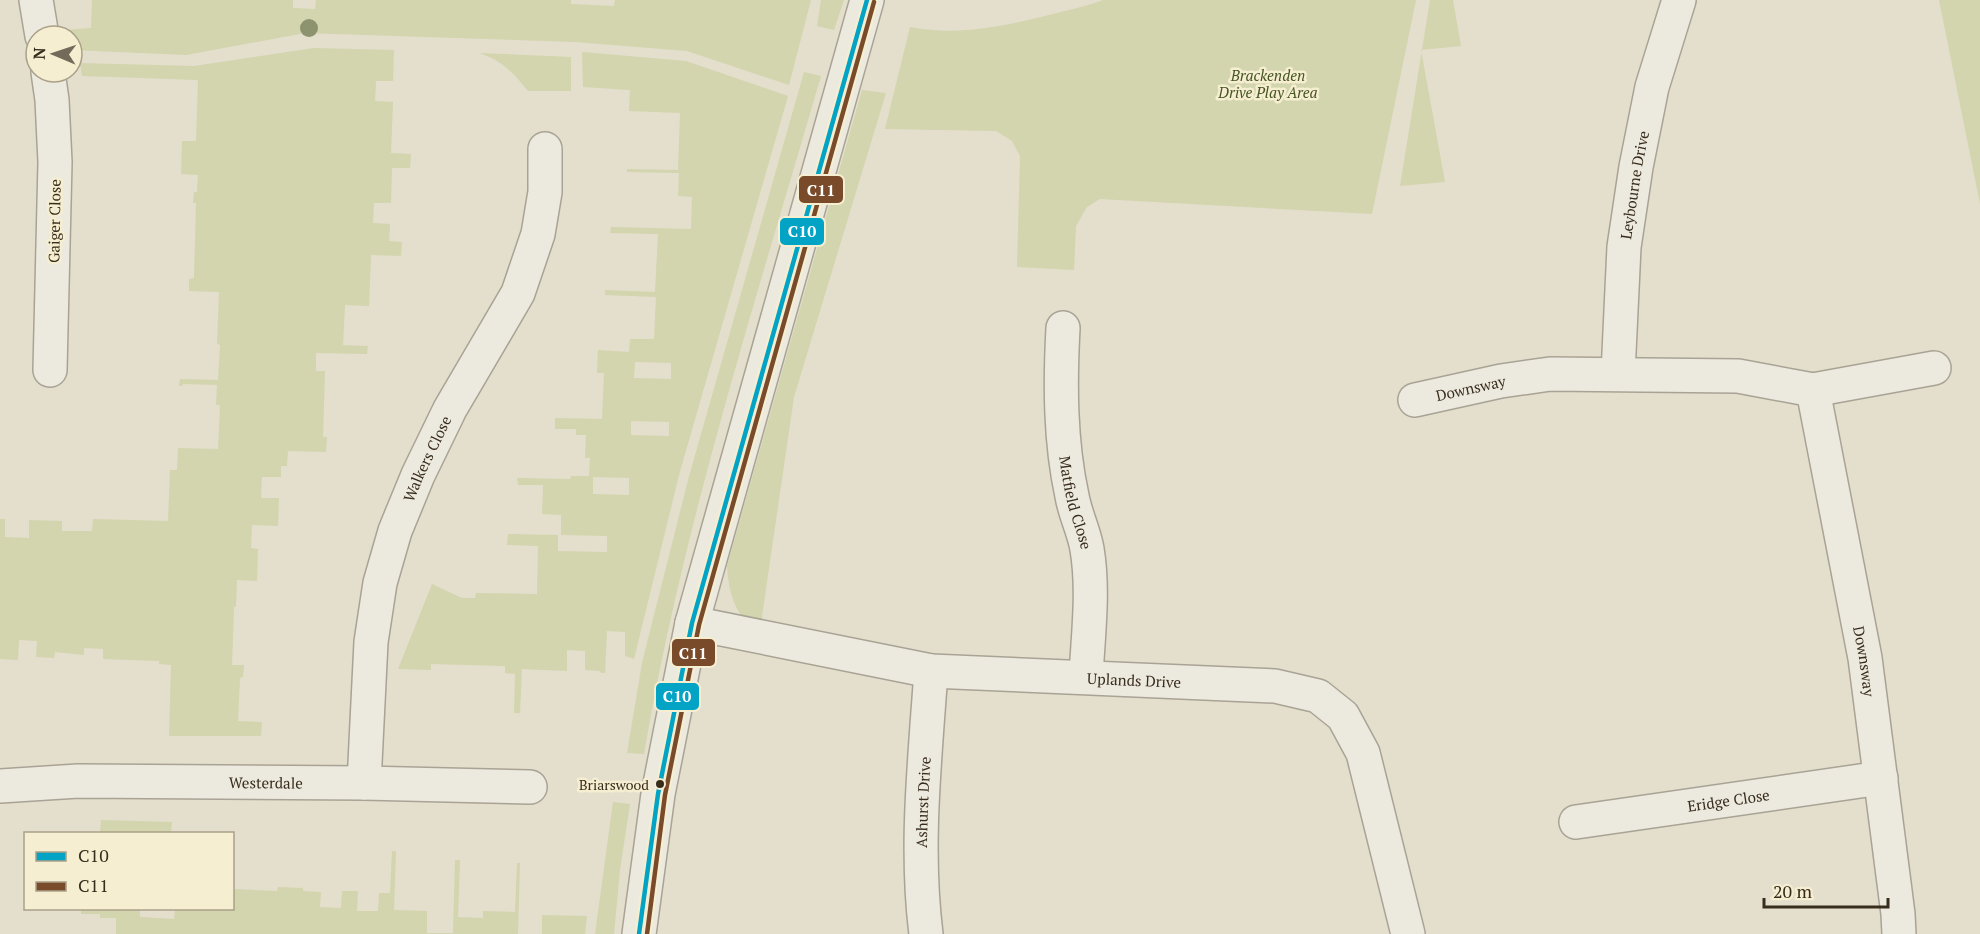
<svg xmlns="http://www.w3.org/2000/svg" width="1980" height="934" font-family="'PT Serif',serif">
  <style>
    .green { fill: #d2d5ae; fill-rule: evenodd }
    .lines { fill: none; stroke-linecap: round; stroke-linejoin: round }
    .minor-casing { stroke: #a9a395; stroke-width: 36 }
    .minor { stroke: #ece9de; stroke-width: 33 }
    .bus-1-casing { stroke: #f6eed1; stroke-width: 9 }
    .bus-2-casing { stroke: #f6eed1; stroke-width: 9 }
    .bus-1 { stroke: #03a3c5; stroke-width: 4.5 }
    .bus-2 { stroke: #7a4b2a; stroke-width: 4.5 }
    .tree { fill: #8d936f }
    .bus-dot { fill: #382c1d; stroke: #f6eed1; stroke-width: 2 }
    .labels { text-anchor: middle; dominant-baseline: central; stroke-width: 5; stroke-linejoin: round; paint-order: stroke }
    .bus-label { font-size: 14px; fill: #382c1d; stroke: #f6eed1; text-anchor: end }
    .park-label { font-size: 15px; font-style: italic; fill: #455523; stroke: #f6eed1 }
    .street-label { font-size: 15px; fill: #382c1d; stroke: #f6eed1 }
    .line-badge { stroke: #f6eed1; stroke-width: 2 }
    .badge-label { font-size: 16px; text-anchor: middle; font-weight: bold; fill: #fff }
  </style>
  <rect width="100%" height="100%" fill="#e4decc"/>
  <path class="green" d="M92 0H293V8L315 9 316 0H571V4L614 6 615 0H811L789 85 687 51 575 42 305 33 186 55 72 50V36H66L65 30 91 28Z
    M821 0H844L834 30 817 26Z
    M1103 0H1416L1372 214 1100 199 1087 207 1076 226 1074 270 1017 267 1020 156 1012 141 996 131 885 129 910 27C959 36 1001 27 1049 15 1067 10 1085 7 1103 0Z
    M1430 0H1453L1461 46 1421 50 1445 182 1400 186Z
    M1939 0H1980V204Z
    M314 48 394 50 393 81H376L375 101 393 102 391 153 411 154 410 168H392L391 203H374L373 223 390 224 389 241 402 242 401 256 371 255 369 306 345 305 343 345 368 346 367 354 316 353V371H325L323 437H327L326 452 288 451 287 466H281V477H262L261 498H279L278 526 252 525 251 548 258 549 257 581 237 580 236 607H234L232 665H244L243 677 240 678 238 721 262 722 261 736H169L171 665 159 664V661L103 659V649L84 648V655L55 652 54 658 36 657 37 641 19 640 18 660 0 659V519H5V537L29 538V520L62 521V531H92L93 519 168 521 170 470H177L178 448 218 449 220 405H216L217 385 183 384 182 386H179L180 379 218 380 220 345 217 344 219 292 189 291V279L194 278 196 203H193L194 192H197L198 175 181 174 182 141H196L198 80 82 76 80 63 194 66Z
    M582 52 686 61 788 96 679 475 634 659 625 656V632L607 631 605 673H601L600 671 585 670V651L567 650V671L522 669 520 713H514L515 674 505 673V666L431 664V670L398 669 432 584 462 598H475L476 593 537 594 538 546 507 545 508 534 558 535V551L607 552V536L561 535V515L542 514 543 485H518L517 478 570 479 571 476H589L590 458H585L586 435H576V429H555V418L602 419 604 373H597L598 350 629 352 630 339H654L656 297 605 295V290L655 292 658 234 610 233 611 227 691 229 692 197 678 196 679 173 627 172V169L678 170 680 113 629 111 630 90 583 87ZM635 362 671 363V379L634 378ZM631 421 669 422V436L631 435ZM593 477 629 478V495L593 494Z
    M479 53 571 57V91H528C514 73 501 60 479 53Z
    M804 72 821 76C756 300 683 524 644 754L627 753 642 663 688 480Z
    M862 90 886 93 794 397 761 623 749 625C732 606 729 591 727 566Z
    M613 802 630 804 620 870 614 934H595Z
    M101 820 172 822 171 833H100Z
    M392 851H396L394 910 427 911V933H453L455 860H460L458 917 483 918V911L515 912 517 863H520L518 934H116V918H100V914H81V909H140V917L174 919 175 909 232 908 233 889 277 891 278 887 303 888V891L321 892 320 907 341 908 342 891H358L357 911H378L379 893H390Z
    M542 915 587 916 585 934H542Z"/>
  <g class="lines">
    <g class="minor-casing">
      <g id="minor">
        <path d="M36 0 42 36"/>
        <path d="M48 72 52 100 55 162 50 370"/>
        <path id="s1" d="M1063 328C1060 384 1060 441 1072 496 1075 514 1084 531 1087 549 1094 591 1088 635 1086 677"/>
        <path id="s2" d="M1618 374 1624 247 1636 167 1652 87 1679 0"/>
        <path d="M1813 390 1934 368"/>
        <path id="s3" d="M1415 400 1501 381 1550 374 1738 376 1813 390 1865 658 1898 914 1899 934"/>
        <path id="s4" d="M692 623 931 671 1275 686 1318 696 1343 716 1363 753 1408 934"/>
        <path id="s5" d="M364 783 371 642 380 583 395 531 418 475 450 409 518 293 538 234 545 192V149"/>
        <path id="s6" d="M0 786 78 781 364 783 530 787"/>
        <path id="s7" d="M1576 822 1881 778"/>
        <path d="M639 934 658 794 692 623 867 0"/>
        <path id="s8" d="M926 934C915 847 925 759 931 671"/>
      </g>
    </g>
    <use href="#minor" class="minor"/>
    <g class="bus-1-casing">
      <path id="bus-1" d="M639 934 658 794 692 623 867 0"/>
    </g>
    <g class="bus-2-casing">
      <path id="bus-2" d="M647 934 665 795 699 625 874 2"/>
    </g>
    <use href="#bus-1" class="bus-1"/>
    <use href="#bus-2" class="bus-2"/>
  </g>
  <circle class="tree" cx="309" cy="28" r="9"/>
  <circle class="bus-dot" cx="660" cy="784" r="5"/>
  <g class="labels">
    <g class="bus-label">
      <text x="649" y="784">Briarswood</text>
    </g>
    <g class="park-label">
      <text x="1268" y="75">Brackenden<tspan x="1268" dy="17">Drive Play Area</tspan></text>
    </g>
    <g class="street-label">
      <text stroke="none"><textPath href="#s2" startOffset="190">Leybourne Drive</textPath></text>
      <text transform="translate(54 221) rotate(-89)">Gaiger Close</text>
      <text stroke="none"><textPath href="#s3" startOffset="57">Downsway</textPath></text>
      <text stroke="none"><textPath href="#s5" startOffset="334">Walkers Close</textPath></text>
      <text stroke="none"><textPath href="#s1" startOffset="176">Matfield Close</textPath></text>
      <text stroke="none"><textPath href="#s3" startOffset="678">Downsway</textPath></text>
      <text stroke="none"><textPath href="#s4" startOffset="447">Uplands Drive</textPath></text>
      <text stroke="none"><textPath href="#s6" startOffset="266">Westerdale</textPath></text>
      <text stroke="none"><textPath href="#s7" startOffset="154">Eridge Close</textPath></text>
      <text stroke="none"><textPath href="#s8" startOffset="132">Ashurst Drive</textPath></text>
    </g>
  </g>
  <g class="line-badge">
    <rect x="798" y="175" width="46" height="29" rx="6" fill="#7a4b2a"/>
    <rect x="779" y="217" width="46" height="29" rx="6" fill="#03a3c5"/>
    <rect x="671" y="638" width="45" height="29" rx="6" fill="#7a4b2a"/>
    <rect x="655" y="682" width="45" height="29" rx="6" fill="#03a3c5"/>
  </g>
  <g class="badge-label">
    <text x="821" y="196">C11</text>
    <text x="802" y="237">C10</text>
    <text x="693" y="659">C11</text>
    <text x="677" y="702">C10</text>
  </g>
  <rect x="24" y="832" width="210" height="78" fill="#f6eed1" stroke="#aaa089" stroke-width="1.5"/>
  <rect x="36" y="852" width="30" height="9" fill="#03a3c5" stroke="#aaa089" stroke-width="1.5"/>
  <text x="78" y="862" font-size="18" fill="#382c1d">C10</text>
  <rect x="36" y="882" width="30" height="9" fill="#7a4b2a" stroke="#aaa089" stroke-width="1.5"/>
  <text x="78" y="892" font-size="18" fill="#382c1d">C11</text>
  <g transform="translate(54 54) rotate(272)"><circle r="28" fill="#f6eed1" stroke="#aaa089" stroke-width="1.5"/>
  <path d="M0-4.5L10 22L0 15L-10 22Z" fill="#746a5a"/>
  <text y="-9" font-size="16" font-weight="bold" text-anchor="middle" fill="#382c1d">N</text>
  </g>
  <path d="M1764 898v9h124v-9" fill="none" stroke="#382c1d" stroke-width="3"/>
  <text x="1773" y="898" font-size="18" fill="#382c1d" stroke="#f6eed1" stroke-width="4.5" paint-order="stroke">20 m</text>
</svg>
